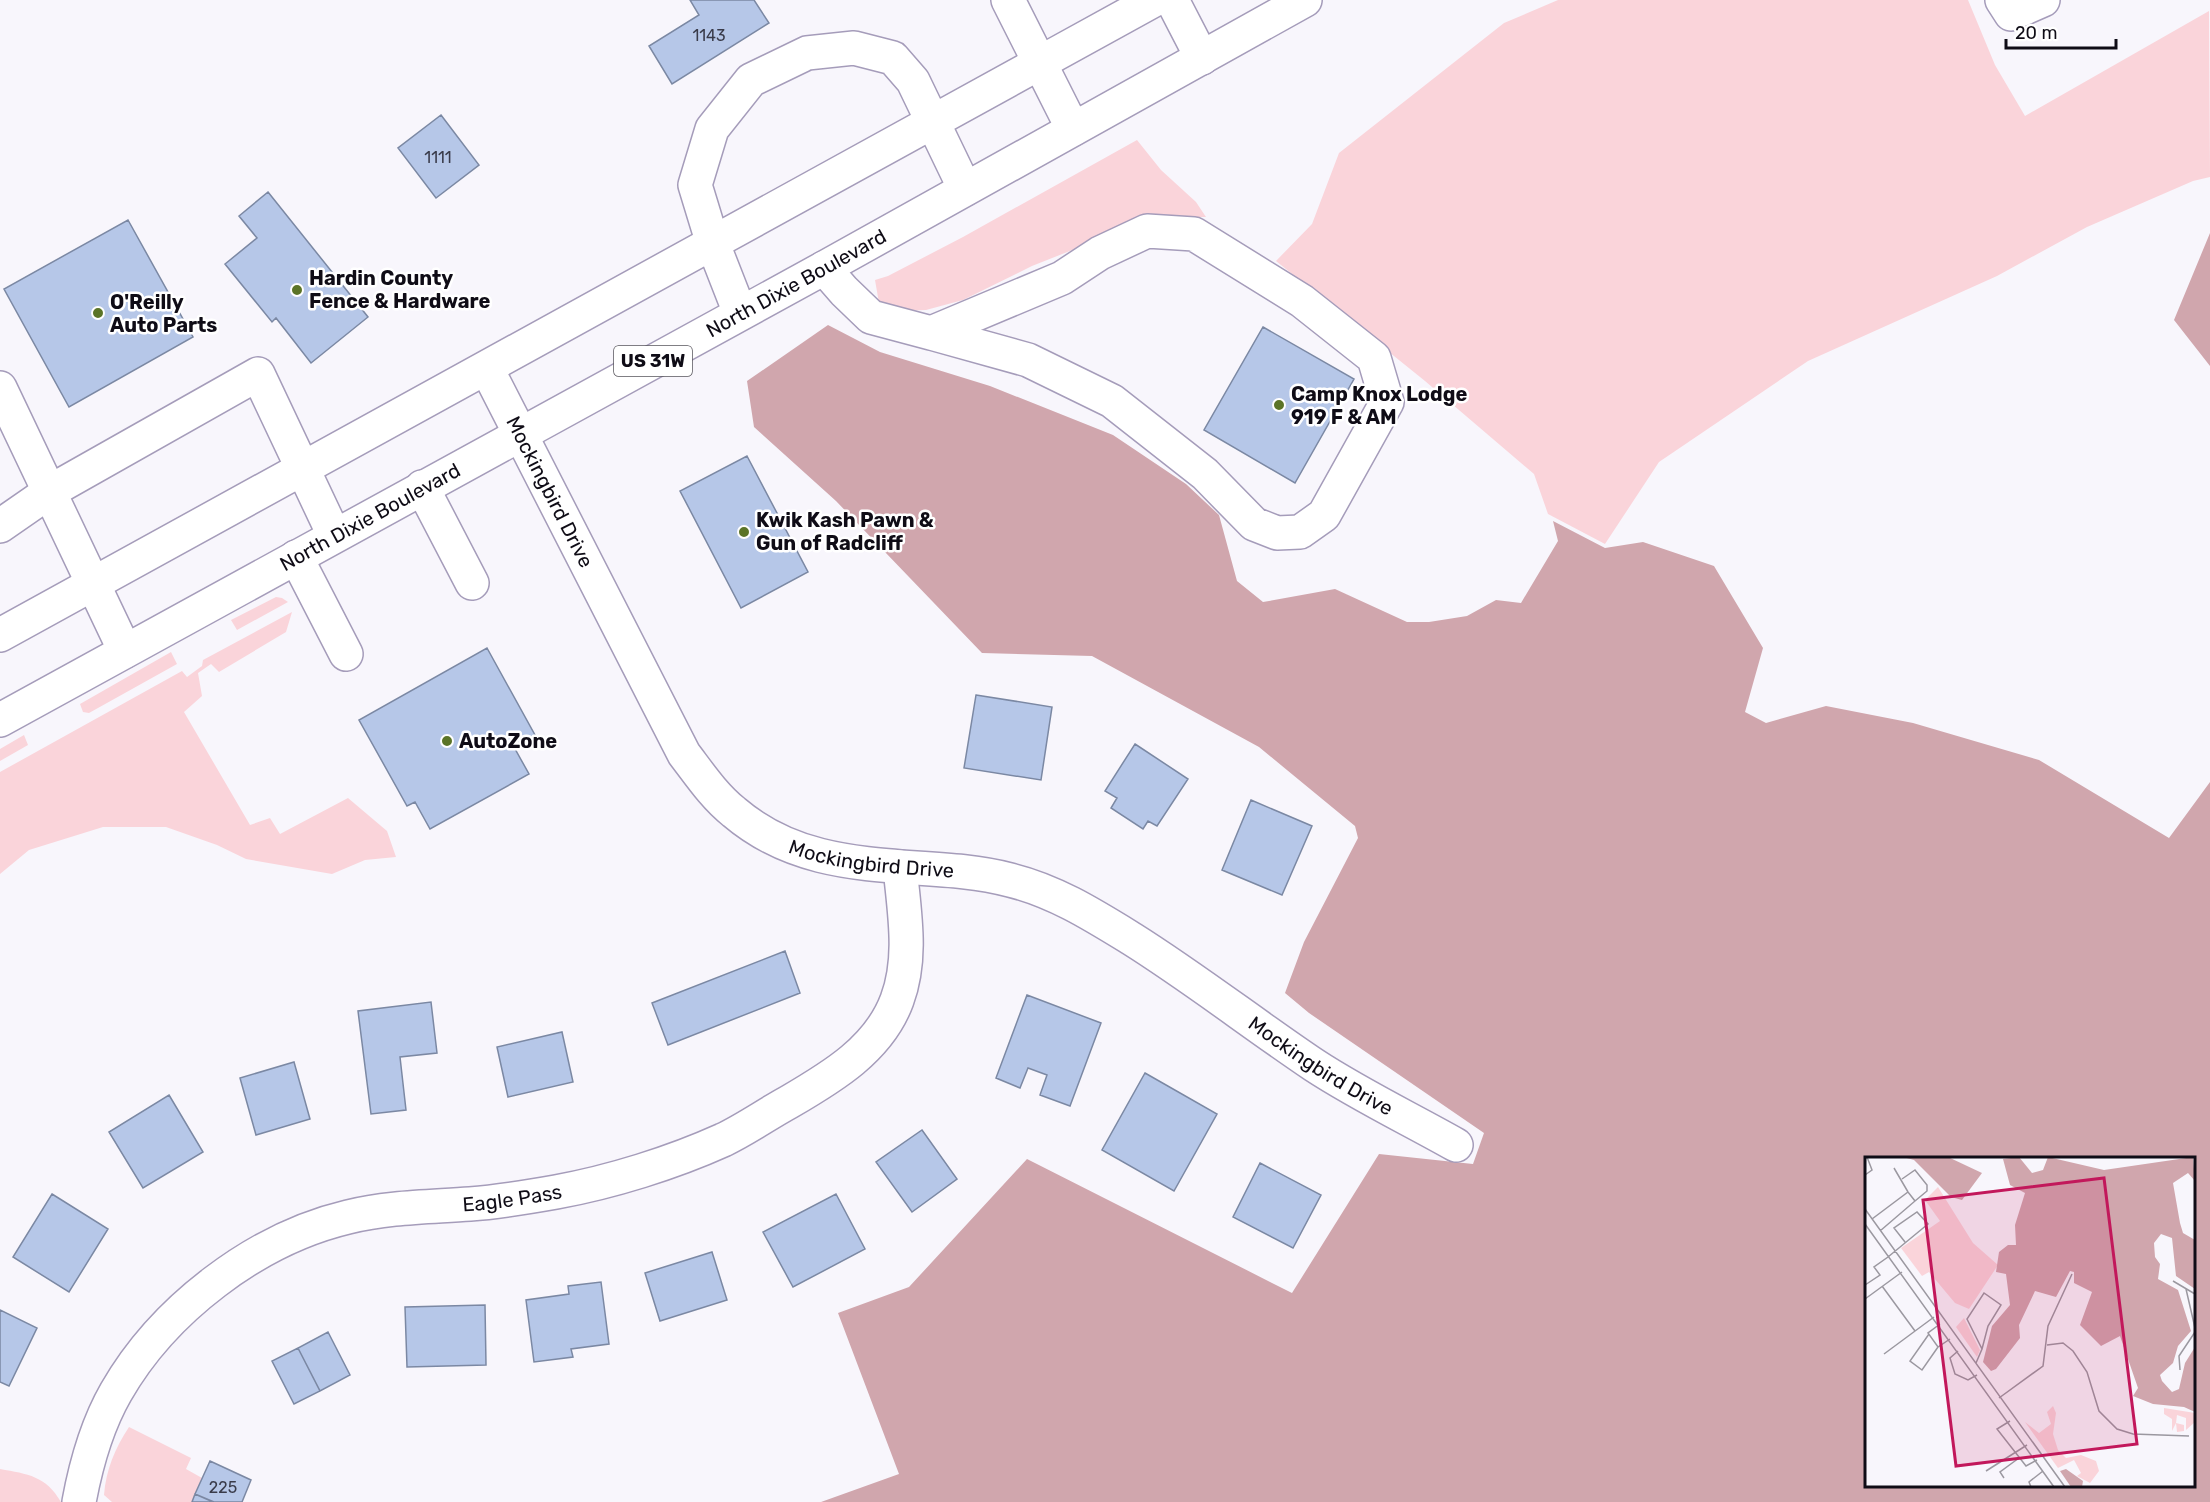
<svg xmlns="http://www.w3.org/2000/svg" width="2210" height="1502" font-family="Rubik,sans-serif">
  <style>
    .green { fill: #fad4da }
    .forest { fill: #d0a6ad; fill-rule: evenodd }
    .building { fill: #b6c7e8; stroke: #7b88a3; stroke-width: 1.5 }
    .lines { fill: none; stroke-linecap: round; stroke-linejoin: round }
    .minor-casing { stroke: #a59cba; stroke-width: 36 }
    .highway-casing { stroke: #a59cba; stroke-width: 36 }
    .minor { stroke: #fff; stroke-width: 33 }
    .highway { stroke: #fff; stroke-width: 33 }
    .poi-dot { fill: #5b7427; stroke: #fff; stroke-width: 2 }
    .labels { text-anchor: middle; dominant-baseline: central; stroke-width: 5; stroke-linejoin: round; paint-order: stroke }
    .number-label { font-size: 16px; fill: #393b4a }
    .shield { fill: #fff; stroke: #57555c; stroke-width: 1.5 }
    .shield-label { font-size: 18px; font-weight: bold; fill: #0f0c16 }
    .poi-label { font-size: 20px; font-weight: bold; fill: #0f0c16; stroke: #fff; text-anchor: start }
    .street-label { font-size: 20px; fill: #0f0c16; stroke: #fff }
    .inset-road { fill: none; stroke: #9b98a0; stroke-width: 1.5 }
    .view { fill: #c2185b; fill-opacity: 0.15; stroke: #c2185b; stroke-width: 3 }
    .inset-edge { fill: none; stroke: #0f0c16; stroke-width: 3 }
  </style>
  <rect width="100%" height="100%" fill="#f8f6fc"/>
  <path class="green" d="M1558 0H1968L1995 65 2025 116 2209 11 2210 177 2193 181 2087 227 1997 276 1808 361 1659 462 1605 544 1548 514 1534 474 1425 381 1276 261 1312 224 1339 153 1504 23Z
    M1137 140 1161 170 1196 202 1206 217H1173L1100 239 1032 266 963 300 926 310 899 311 879 303 875 280 888 276 963 237Z
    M276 597 282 598 288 602 237 630 231 620Z
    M292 612 286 632 219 672 211 664 198 673 202 696 184 712 250 825 270 818 280 834 348 798 387 831 396 857 365 860 332 874 246 859 217 845 166 827H103L29 850 0 874V772L182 671 187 677 202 666 203 660Z
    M171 652 177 664 89 713 83 712 80 704Z
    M24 735 28 745 0 761V749Z
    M129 1427 191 1458 186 1469 202 1478 192 1502H112L104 1495C106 1470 115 1448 129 1427Z
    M0 1469C28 1474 46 1476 61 1502H0Z"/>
  <path class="forest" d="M2210 233V366L2174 320Z
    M828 325 880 352 990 386 1113 435 1186 484 1219 515 1237 581 1263 602 1335 589 1407 622H1429L1467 616 1496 600 1521 603 1558 541 1553 521 1605 548 1643 542 1714 566 1763 648 1745 712 1766 723 1826 706 1913 723 2039 760 2169 838 2210 782V1502H821L899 1474 838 1313 909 1287 1027 1159 1292 1293 1379 1154 1473 1164 1484 1133 1309 1013 1285 993 1304 942 1358 838 1355 826 1259 747 1092 656 982 653 836 501 754 427 747 381ZM2194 1158V1486H1866V1158Z"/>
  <path class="building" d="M690 0H754L769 23 672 84 649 46 699 15Z
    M441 115 479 165 436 198 398 148Z
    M268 192 368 317 311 363 276 318 272 322 225 264 257 238 239 216Z
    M128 220 193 337 69 407 4 289Z
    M1263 327 1354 379 1295 483 1204 430Z
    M747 456 808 572 741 608 680 491Z
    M487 648 535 735 514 747 529 774 430 829 415 802 407 806 359 720Z
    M976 695 1052 707 1041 780 964 768Z
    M1135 744 1188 779 1157 826 1148 821 1143 829 1111 808 1117 798 1105 791Z
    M1251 800 1312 826 1282 895 1222 870Z
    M785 951 800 993 668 1045 652 1003Z
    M1027 995 1101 1023 1070 1106 1040 1095 1047 1075 1028 1068 1020 1088 996 1078Z
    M431 1002 437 1053 400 1057 406 1110 371 1114 358 1011Z
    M562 1032 573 1082 508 1097 497 1047Z
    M294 1062 310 1119 256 1135 240 1078Z
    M1145 1073 1217 1114 1174 1191 1102 1150Z
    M169 1095 203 1152 143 1188 109 1132Z
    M922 1130 957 1179 912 1212 876 1162Z
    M1260 1163 1321 1195 1293 1248 1233 1217Z
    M52 1194 108 1229 69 1292 13 1257Z
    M836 1194 865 1249 793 1287 763 1232Z
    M712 1252 727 1300 660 1321 645 1273Z
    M601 1282 609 1344 571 1349 573 1357 534 1362 526 1300 569 1294 568 1286Z
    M485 1305 486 1365 407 1367 405 1307Z
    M0 1310 37 1328 9 1386 0 1382Z
    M328 1332 350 1375 320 1391 298 1348Z
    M298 1348 320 1391 294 1404 272 1361Z
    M210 1461 251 1480 242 1502H214L195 1494Z
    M195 1494 213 1502H192Z"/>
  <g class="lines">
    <g class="minor-casing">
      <g id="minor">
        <path d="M1008 0 1073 129"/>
        <path d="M1172 0 1202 58"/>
        <path d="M2002 0 2011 14 2043 0"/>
        <path d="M824 268 844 291 871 317 931 333 1062 278 1100 253 1147 231 1194 234 1302 301 1374 358 1387 402 1324 515 1300 532 1277 533 1254 524 1205 474 1112 401 1028 360 931 333"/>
        <path d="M740 313 713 244 695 185 712 129 751 80 807 53 854 48 893 58 913 81 965 189"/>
        <path id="s1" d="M487 369 684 754C700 775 714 796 734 812 788 858 849 863 916 868 948 870 980 872 1010 880 1055 891 1093 915 1132 939 1194 978 1253 1024 1314 1065 1358 1094 1410 1119 1456 1145"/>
        <path d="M0 388 125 651"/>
        <path d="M422 487 472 583"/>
        <path d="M0 526 49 492 258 374 334 535"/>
        <path d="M296 557 346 654"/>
        <path id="s2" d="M79 1502C86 1464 97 1425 116 1392 163 1310 255 1239 348 1217 388 1207 429 1207 470 1204 498 1202 528 1197 556 1192 611 1182 672 1163 723 1140 746 1129 767 1114 789 1102 832 1077 879 1049 897 1000 913 957 904 911 900 867"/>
      </g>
    </g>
    <g class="highway-casing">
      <g id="highway">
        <path d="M0 635 1154 0"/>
        <path id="s3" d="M0 720 824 268 1305 0"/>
      </g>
    </g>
    <use href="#minor" class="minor"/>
    <use href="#highway" class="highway"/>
  </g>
  <g class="poi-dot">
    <circle cx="297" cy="290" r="6"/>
    <circle cx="98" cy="313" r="6"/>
    <circle cx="1279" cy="405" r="6"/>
    <circle cx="744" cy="532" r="6"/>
    <circle cx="447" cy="741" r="6"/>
  </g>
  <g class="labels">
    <g class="number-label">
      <text x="709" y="35">1143</text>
      <text x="438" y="157">1111</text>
      <text x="223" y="1487">225</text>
    </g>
    <rect class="shield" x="614" y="346" width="78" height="30" rx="4.5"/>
    <g class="shield-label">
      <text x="653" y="361">US 31W</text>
    </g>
    <g class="poi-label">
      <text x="309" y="278">Hardin County<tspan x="309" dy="23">Fence &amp; Hardware</tspan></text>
      <text x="110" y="302">O'Reilly<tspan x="110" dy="23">Auto Parts</tspan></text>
      <text x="1291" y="394">Camp Knox Lodge<tspan x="1291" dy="23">919 F &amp; AM</tspan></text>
      <text x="756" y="520">Kwik Kash Pawn &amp;<tspan x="756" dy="23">Gun of Radcliff</tspan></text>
      <text x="459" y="741">AutoZone</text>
    </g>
    <g class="street-label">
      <text stroke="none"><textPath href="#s3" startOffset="908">North Dixie Boulevard</textPath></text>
      <text stroke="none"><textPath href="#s1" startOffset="138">Mockingbird Drive</textPath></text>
      <text stroke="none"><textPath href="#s3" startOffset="422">North Dixie Boulevard</textPath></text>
      <text stroke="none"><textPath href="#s1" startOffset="658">Mockingbird Drive</textPath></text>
      <text stroke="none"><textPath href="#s1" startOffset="1162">Mockingbird Drive</textPath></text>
      <text stroke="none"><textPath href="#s2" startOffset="580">Eagle Pass</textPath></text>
    </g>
  </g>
  <g transform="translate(1865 1157)">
    <rect width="330" height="330" fill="#f8f6fc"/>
    <path d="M73 30 108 86 133 108 104 152 90 146 64 115 57 119 36 91 75 64 60 43ZM99 161 115 193 112 200 91 170ZM188 249 191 256 188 277 193 293 201 301 216 298 231 304 234 314 225 326 212 319 216 316 209 303 193 311 160 265 174 276 186 267 182 255ZM299 251 330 256V265L321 273V261L312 258 311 266 319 268V274L312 275 311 266 307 274V262L299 257Z" fill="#fad4da"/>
    <path d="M38 0H83L117 16 97 43 86 40 49 3ZM154 0 167 16 178 13 183 0 239 13 328 0 330 24 323 16 308 26 315 66 318 76 330 83V132L311 119 307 81 296 77 289 86 290 100 295 107 293 122 313 133 326 174 313 189 308 206 295 218 297 224 307 235 314 232 320 206 330 190V255L319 250 288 247 268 239 273 231 255 179 236 189 215 168 227 135 209 126V115L205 114 191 140 170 134 154 168 155 181 131 212 126 214 118 205 127 169 145 148 141 117 131 115 134 95 143 88H151L150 68 160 36 145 28 138 2ZM201 312 218 324 217 330H206L195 314Z" fill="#d0a6ad"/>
    <path class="inset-road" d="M29 11 43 35M0 18 7 13 2 0M37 22 50 13 62 28V34L50 44M0 52 200 330M7 62 43 35 50 44 15 74M0 67 189 330M308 124 330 137M0 128 15 118 9 110 23 100 63 67 52 55 29 71 40 85M17 129 50 174M321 132 330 171M0 142 37 115M75 167 63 176 73 190 85 182M64 177 45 204 57 213 73 190M182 188 198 186 208 194 222 215 234 254 252 272 268 277 324 279M93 194 85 201 90 217 103 223 112 218M19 197 69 160M111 206 117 192 102 162 119 136 136 148 123 169 117 192M315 213 314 199 330 175M134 241 178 209 183 169 207 117M145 264 132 272 161 309 172 303M121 314 162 288M139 321 135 315 154 301M166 330 164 325 178 314"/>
    <path class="view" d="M239 21 272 287 91 309 58 43Z"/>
    <rect width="330" height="330" class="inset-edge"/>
  </g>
  <path d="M2006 39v9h110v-9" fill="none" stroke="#0f0c16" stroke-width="3"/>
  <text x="2015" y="39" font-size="18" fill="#0f0c16" stroke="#ffffff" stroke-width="4.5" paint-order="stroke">20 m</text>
</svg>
